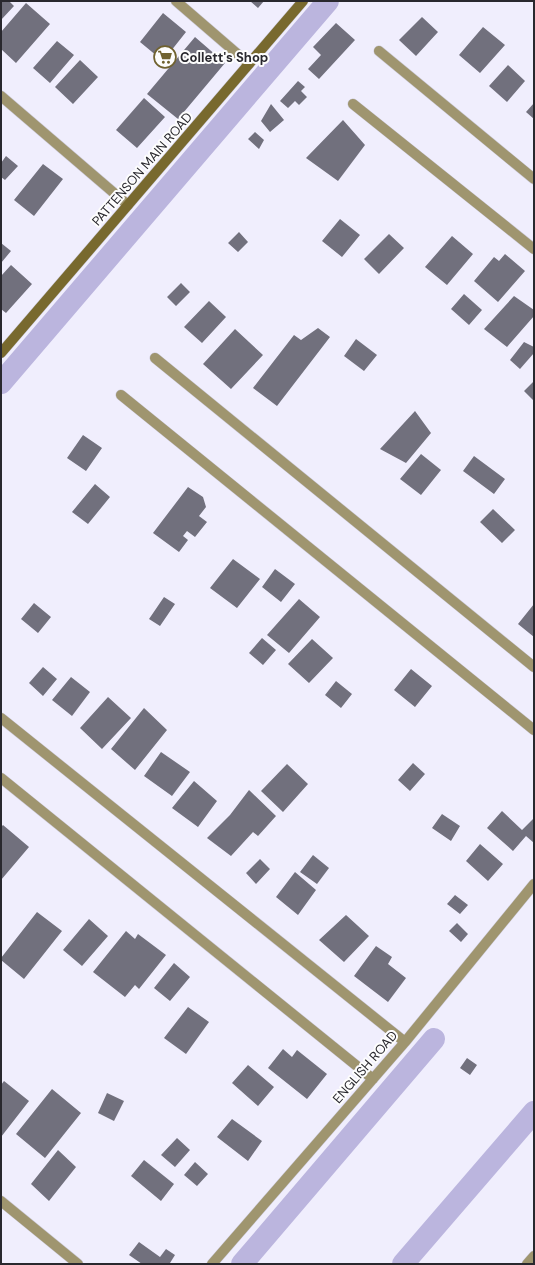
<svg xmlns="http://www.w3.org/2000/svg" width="535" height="1265" font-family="'DM Sans',sans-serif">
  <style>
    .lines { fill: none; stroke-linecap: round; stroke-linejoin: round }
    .canal { stroke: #bbb5de; stroke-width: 22 }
    .building { fill: #71707d }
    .street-casing { stroke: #cccad8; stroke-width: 11 }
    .secondary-casing { stroke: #cccad8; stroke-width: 11 }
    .street { stroke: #9f956f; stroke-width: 10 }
    .secondary { stroke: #78692e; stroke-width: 10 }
    .labels { text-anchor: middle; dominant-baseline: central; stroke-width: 4; stroke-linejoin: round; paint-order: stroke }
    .poi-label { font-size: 13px; font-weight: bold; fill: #29282e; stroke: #fdfdfd; text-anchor: start }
    .street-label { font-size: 13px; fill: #29282e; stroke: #fdfdfd }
  </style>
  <rect width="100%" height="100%" fill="#f0eefd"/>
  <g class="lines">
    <path class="canal" d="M1 383 328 1
      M242 1264 434 1039
      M403 1264 534 1112"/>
  </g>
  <path class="building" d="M1 1H9L14 6 1 20Z
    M250 1H264L258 8Z
    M26 3 50 24 16 63 1 49V32Z
    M163 13 186 32 163 61 140 42Z
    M422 17 438 32 416 56 399 40Z
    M336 23 355 40 319 79 308 69 321 55 313 47Z
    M483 27 505 45 480 73 459 55Z
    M195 37 225 63 178 119 147 94Z
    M57 41 74 55 50 83 33 68Z
    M80 60 98 77 73 104 55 87Z
    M508 65 525 81 507 102 489 86Z
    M298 81 305 87 301 91 307 97 299 105 295 101 288 108 280 101Z
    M144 98 165 117 137 148 116 130Z
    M534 103V119L526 112Z
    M271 104 284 120 270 132 261 121Z
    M343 120 365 145 338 181 306 158Z
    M255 132 264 140 259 149 248 139Z
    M6 156 18 166 5 180 1 177V163Z
    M43 164 63 179 34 216 14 200Z
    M340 219 360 235 342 257 322 241Z
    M239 232 248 242 238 252 228 243Z
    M389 234 404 248 379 274 364 259Z
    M452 236 473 254 447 285 425 267Z
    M1 243 11 251 1 263Z
    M505 254 525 271 498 302 474 281 494 257 499 261Z
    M11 265 32 284 6 313 1 309V276Z
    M181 283 190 292 176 306 167 297Z
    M464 294 482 310 469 325 451 309Z
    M514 296 534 310V316L507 347 484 329Z
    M209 301 226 317 202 343 184 327Z
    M318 328 330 337 277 406 253 388 294 335 301 340Z
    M235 329 263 355 231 389 203 364Z
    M356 339 377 355 364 371 344 356Z
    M524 342 534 347V353L520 369 510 360Z
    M534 381V401L524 391Z
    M415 411 431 433 406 463 380 449Z
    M83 435 102 448 86 471 67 458Z
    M421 454 441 470 421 495 400 479Z
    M474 456 505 479 494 494 463 471Z
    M95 484 110 497 88 524 72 512Z
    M188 487 203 497 206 507 199 516 207 522 195 537 187 531 183 536 188 540 179 552 153 533Z
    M493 509 515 530 502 543 480 522Z
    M233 559 260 579 237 608 210 588Z
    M275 569 295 584 281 602 262 587Z
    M164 597 175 604 160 626 149 619Z
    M299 599 320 617 289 653 267 635Z
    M34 603 51 617 38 633 21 619Z
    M534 604V637L518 624Z
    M262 638 276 650 263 665 249 653Z
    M312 639 333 658 309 683 288 664Z
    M43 667 57 679 43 696 29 683Z
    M411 669 432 686 415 707 394 690Z
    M71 677 90 692 72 716 52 700Z
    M336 681 352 694 341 708 325 695Z
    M108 697 131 718 102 749 80 728Z
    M144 708 167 730 135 770 111 749Z
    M161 752 190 772 172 796 144 776Z
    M413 763 425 774 410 791 398 780Z
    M287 764 308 784 283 812 261 791Z
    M194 781 217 801 198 827 172 808Z
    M249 790 276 816 258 836 253 832 231 856 207 838 230 815Z
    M502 811 522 830 533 819 534 820V843L526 836 513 851 487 828Z
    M442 814 460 826 451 841 432 828Z
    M3 825 29 847 1 880V827Z
    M480 844 503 864 488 881 466 861Z
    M313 855 329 868 317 884 300 872Z
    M260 859 270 869 256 884 246 873Z
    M295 872 316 890 298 915 276 897Z
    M455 895 468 905 460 914 447 904Z
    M37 912 62 931 24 979 1 960V958Z
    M346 915 369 936 344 962 319 940Z
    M89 919 108 936 82 966 63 950Z
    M457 923 468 934 461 942 449 931Z
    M126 931 135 939 138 934 166 955 139 989 135 985 125 997 93 972Z
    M376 946 392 957 388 964 406 978 388 1002 354 976Z
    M174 963 190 977 170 1001 154 988Z
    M188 1007 209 1022 186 1054 164 1038Z
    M283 1049 292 1057 297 1050 327 1074 307 1099 268 1068Z
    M467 1058 477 1065 470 1075 460 1068Z
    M248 1065 274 1087 258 1106 232 1083Z
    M4 1081 29 1101 1 1137V1085Z
    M52 1089 81 1113 45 1158 16 1134Z
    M107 1093 124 1101 114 1121 98 1113Z
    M232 1119 262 1141 248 1161 217 1137Z
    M177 1138 190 1150 175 1167 161 1155Z
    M58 1150 76 1167 49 1201 31 1184Z
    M144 1160 174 1184 161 1201 131 1176Z
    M195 1162 208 1174 197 1186 184 1175Z
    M139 1242 160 1257 166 1249 175 1255 170 1263 172 1264H142L129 1255Z"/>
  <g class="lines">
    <g class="street-casing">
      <path id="street" d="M176 1 249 64
        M379 51 534 179
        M1 96 128 205
        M353 104 534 249
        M155 358 534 667
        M121 395 534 730
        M1 718 405 1042
        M1 778 373 1079
        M1 1201 78 1264
        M212 1264 405 1042 534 884
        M527 1264 534 1256"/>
    </g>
    <g class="secondary-casing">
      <path id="secondary" d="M1 353 303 1"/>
    </g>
    <use href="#street" class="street"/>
    <use href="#secondary" class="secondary"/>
  </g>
  <defs>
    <g id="supermarket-ring" transform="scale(1.15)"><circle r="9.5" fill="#fdfdfd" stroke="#706230" stroke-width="1.5"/><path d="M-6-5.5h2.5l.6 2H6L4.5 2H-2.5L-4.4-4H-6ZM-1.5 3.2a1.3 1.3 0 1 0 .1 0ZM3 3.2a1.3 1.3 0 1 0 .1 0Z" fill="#706230"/></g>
  </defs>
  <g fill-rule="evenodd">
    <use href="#supermarket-ring" x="165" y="57"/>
  </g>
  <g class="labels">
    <g class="poi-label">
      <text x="180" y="57">Collett's Shop</text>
    </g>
    <g class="street-label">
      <text transform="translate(142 169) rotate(-49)">PATTENSON MAIN ROAD</text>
      <text transform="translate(365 1067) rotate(-49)">ENGLISH ROAD</text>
    </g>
  </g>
  <rect width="535" height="1265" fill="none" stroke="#29282e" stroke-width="4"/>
</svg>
